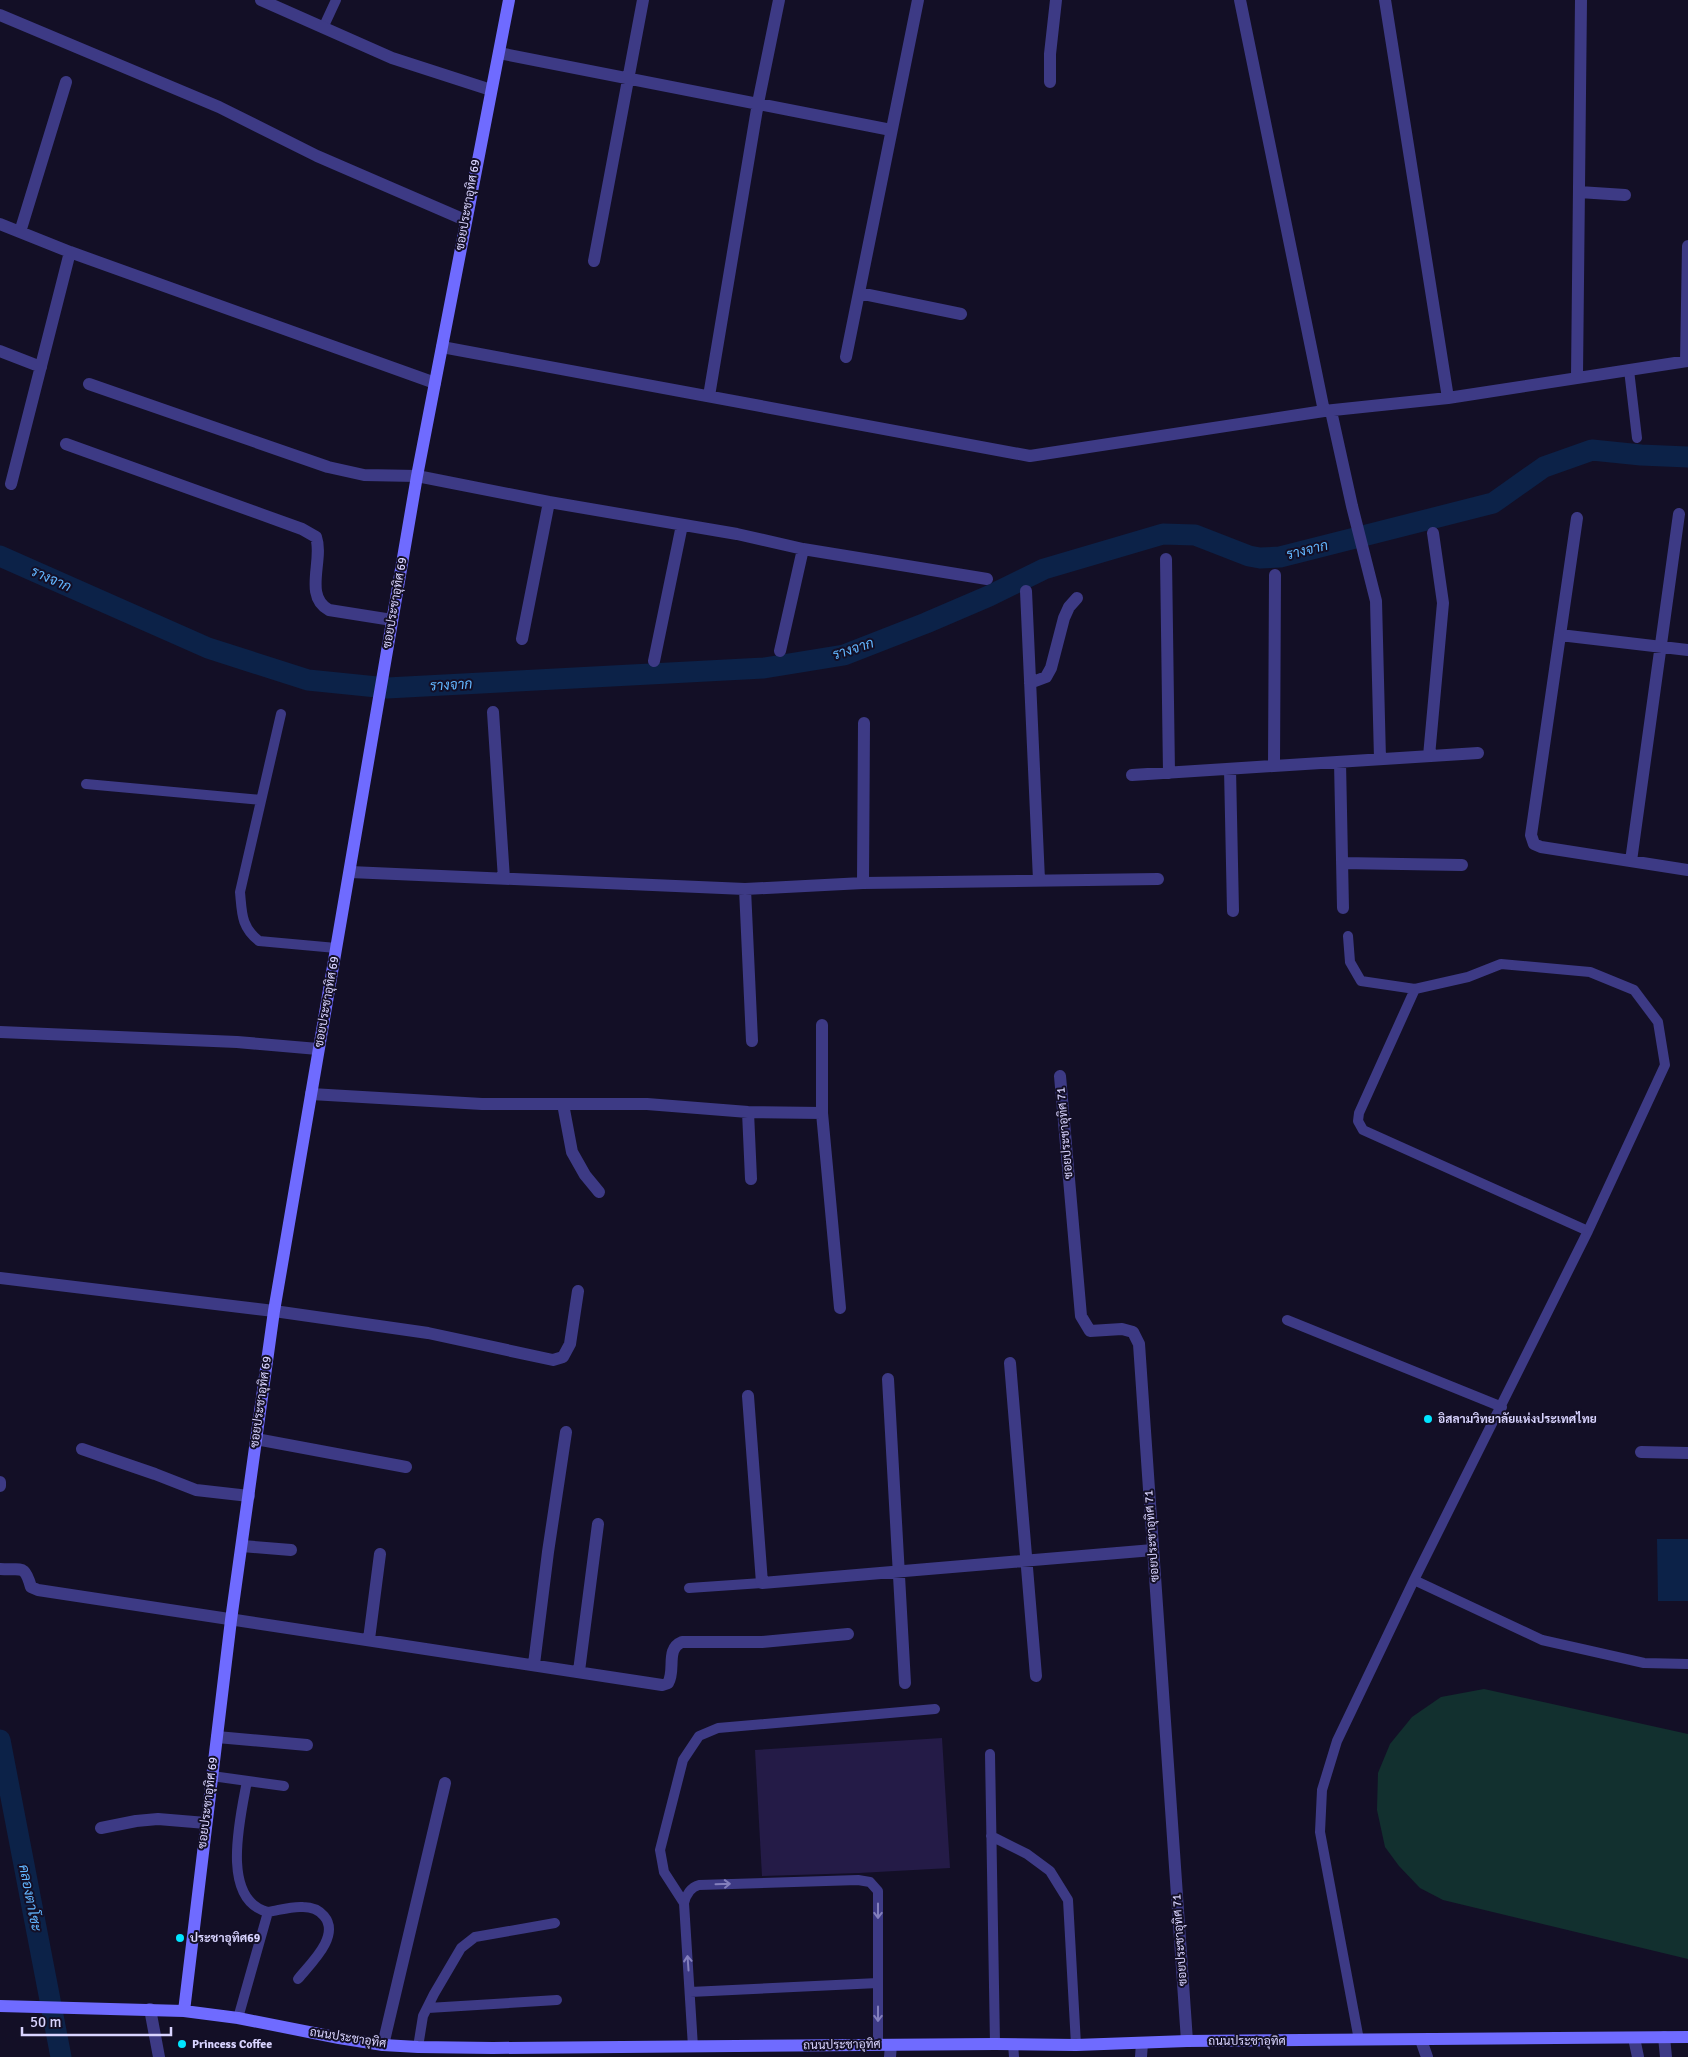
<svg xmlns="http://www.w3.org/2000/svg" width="1688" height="2057" font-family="Signika,Sarabun,sans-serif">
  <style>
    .green { fill: #12302f }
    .water { fill: #0c2248 }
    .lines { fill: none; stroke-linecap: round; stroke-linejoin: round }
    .canal { stroke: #0c2248; stroke-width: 21 }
    .building { fill: #241b47 }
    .lane { stroke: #3d3a85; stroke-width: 10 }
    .street { stroke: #3d3a85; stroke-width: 12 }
    .secondary { stroke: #6f6bff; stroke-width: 12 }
    .oneway { stroke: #837fbc }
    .poi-dot { fill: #00e5ff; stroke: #130f26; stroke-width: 2 }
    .labels { text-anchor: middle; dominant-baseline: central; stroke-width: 4; stroke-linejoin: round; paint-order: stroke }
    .street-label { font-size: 12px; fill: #d9d4ff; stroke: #130f26 }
    .poi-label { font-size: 12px; font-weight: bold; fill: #d9d4ff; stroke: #130f26; text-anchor: start }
    .water-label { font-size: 14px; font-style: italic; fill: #62b6ff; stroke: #130f26 }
  </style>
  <rect width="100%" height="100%" fill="#130f26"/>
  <path class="green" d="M1484 1689 1688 1734V1959L1443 1900 1420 1888 1399 1866 1385 1847 1377 1810 1378 1773 1390 1744 1412 1717 1441 1697Z"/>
  <path class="water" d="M1657 1539H1688V1601H1658Z"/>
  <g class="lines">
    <path class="canal" d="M0 556 208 648 308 680 387 688 764 668 844 655 926 623 989 596 1044 569 1163 534 1195 535 1249 556 1260 558 1280 557 1493 503 1544 467 1592 450 1641 455 1688 457
      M0 1740 61 2057"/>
  </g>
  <path class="building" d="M942 1738 950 1868 859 1873 762 1876 755 1750Z"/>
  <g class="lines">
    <path class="lane" d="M323 28 336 0
      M1629 370 1637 438
      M281 714 240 892C242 913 241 927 259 941L336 948
      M86 784 261 800
      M1348 936 1350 962 1361 981 1415 989 1468 977 1501 964 1590 972 1634 990 1658 1022 1665 1065 1588 1231 1414 1580 1337 1741 1322 1790 1320 1832 1359 2040
      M1415 989 1359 1113 1358 1121 1363 1130 1588 1231
      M1287 1320 1502 1407
      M1414 1580 1542 1640 1644 1663 1688 1664
      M689 1588 762 1583
      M990 1754 995 2044
      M212 1776 284 1786
      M991 1836 1027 1854 1050 1871 1068 1900 1076 2045
      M684 1903 664 1872 660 1850 683 1760 699 1736 718 1728 935 1709
      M268 1912C280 1910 292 1906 303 1907 311 1907 319 1910 324 1916 341 1936 310 1964 298 1979
      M690 1992 878 1983
      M428 2008 557 2000
      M238 2018 268 1912C219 1900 241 1815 247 1781
      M1013 2044 1014 2057
      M418 2047 423 2016 434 1994 461 1948 475 1937 555 1923
      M693 2047 684 1903C686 1895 691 1887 699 1885L858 1880 870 1882 878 1891V2045"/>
    <path class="street" d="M261 0 392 58 491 90
      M1240 0 1324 411
      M1385 0 1448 398
      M0 15 219 107 317 156 465 220
      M499 53 891 130
      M1050 82V54L1056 0
      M1579 192 1625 195
      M0 224 70 252 435 383
      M20 232 66 82
      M594 261 643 0
      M859 293 961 314
      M442 347 1030 456 1324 411 1448 398 1688 361
      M0 351 41 367
      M846 357 918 0
      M1686 361 1688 246
      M1577 376 1581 0
      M89 384 328 467 364 475 417 476 549 502 737 534 803 549 987 579
      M709 396 758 103 779 0
      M1331 411 1352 506 1376 601 1380 759
      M66 444 302 529 316 537C324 560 303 596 329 610L392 620
      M11 484 70 252
      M1577 518 1531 835 1534 844 1541 847 1688 870
      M1166 559 1169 773
      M1026 591 1039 880
      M1560 635 1688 650
      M522 639 549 502
      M780 651 803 549
      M654 661 682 525
      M1030 683 1046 677 1051 668 1064 618 1069 607 1077 598
      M493 712 504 879
      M1429 756 1443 603 1433 533
      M1340 762 1343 908
      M1274 766 1275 575
      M1230 769 1233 911
      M1132 775 1478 753
      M1631 861 1679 514
      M1342 863 1462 865
      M350 872 745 889 863 883 1158 879
      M863 883 864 723
      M745 889 752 1041
      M822 1025V1113L840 1308
      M0 1032 237 1042 318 1049
      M1060 1076 1081 1316 1090 1331 1122 1329 1133 1332 1139 1344 1187 2041
      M311 1094 482 1104H647L748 1112 822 1113
      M563 1104 572 1152 585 1175 599 1192
      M748 1112 751 1179
      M0 1278 274 1311 428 1333 553 1360 563 1357 570 1344 578 1291
      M1010 1363 1036 1676
      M888 1379 905 1683
      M748 1396 762 1583 1153 1550
      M256 1439 406 1467
      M82 1449 155 1474 196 1490 249 1496
      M1641 1452 1688 1453
      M0 1482V1486
      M242 1546 291 1550
      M0 1569C22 1571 24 1563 31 1587L38 1590 662 1685 668 1683C676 1670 665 1649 682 1642H762L848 1634
      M369 1639 380 1554
      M534 1664 548 1552 566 1432
      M579 1671 598 1524
      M217 1737 307 1745
      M101 1828 136 1821 158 1819 206 1823
      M150 2009 159 2057
      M1664 2037 1666 2057
      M1634 2038 1638 2057
      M1421 2040 1427 2057
      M383 2045 445 1783
      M890 2057 891 2045
      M1141 2057 1142 2043"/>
    <path class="secondary" d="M0 2006 184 2011 238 2018 339 2038 383 2045 418 2047 493 2048 995 2044 1076 2045 1187 2041 1688 2037
      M184 2011 231 1620 274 1311 417 476 509 0"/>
  </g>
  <defs><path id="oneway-shaft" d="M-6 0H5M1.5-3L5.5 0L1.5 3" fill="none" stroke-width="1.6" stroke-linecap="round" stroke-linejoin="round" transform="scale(1.25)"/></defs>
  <g class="oneway">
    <use href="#oneway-shaft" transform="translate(723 1884) rotate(-2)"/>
    <use href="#oneway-shaft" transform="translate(878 1911) rotate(90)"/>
    <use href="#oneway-shaft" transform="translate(688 1963) rotate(-94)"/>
    <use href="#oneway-shaft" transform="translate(878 2014) rotate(90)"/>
  </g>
  <g class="poi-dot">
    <circle cx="1428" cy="1419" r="5"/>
    <circle cx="180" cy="1938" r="5"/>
    <circle cx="182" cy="2044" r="5"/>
  </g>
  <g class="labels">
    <g class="street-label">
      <text transform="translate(468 205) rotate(-80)">ซอยประชาอุทิศ 69</text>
      <text transform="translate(395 603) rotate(-80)">ซอยประชาอุทิศ 69</text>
      <text transform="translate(327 1002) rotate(-80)">ซอยประชาอุทิศ 69</text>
      <text transform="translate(1065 1133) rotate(-95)">ซอยประชาอุทิศ 71</text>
      <text transform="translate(261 1402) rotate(-82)">ซอยประชาอุทิศ 69</text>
      <text transform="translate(1152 1536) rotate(-94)">ซอยประชาอุทิศ 71</text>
      <text transform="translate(208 1803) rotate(-83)">ซอยประชาอุทิศ 69</text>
      <text transform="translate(1180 1940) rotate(-94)">ซอยประชาอุทิศ 71</text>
      <text transform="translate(348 2038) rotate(9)">ถนนประชาอุทิศ</text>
      <text x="1247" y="2041">ถนนประชาอุทิศ</text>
      <text transform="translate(842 2045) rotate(-1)">ถนนประชาอุทิศ</text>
    </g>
    <g class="poi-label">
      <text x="1438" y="1419">อิสลามวิทยาลัยแห่งประเทศไทย</text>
      <text x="190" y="1938">ประชาอุทิศ69</text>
      <text x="192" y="2044">Princess Coffee</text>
    </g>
    <g class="water-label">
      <text transform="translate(1307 550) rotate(-14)">รางจาก</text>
      <text transform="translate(51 579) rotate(24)">รางจาก</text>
      <text transform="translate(853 649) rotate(-18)">รางจาก</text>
      <text transform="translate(451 685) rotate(-3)">รางจาก</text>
      <text transform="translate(30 1898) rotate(79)">คลองตาโซะ</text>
    </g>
  </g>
  <path d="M22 2027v8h149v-8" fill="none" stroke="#d9d4ff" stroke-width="2.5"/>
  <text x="30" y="2027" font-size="15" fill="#d9d4ff" stroke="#130f26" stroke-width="4" paint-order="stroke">50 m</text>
</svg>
